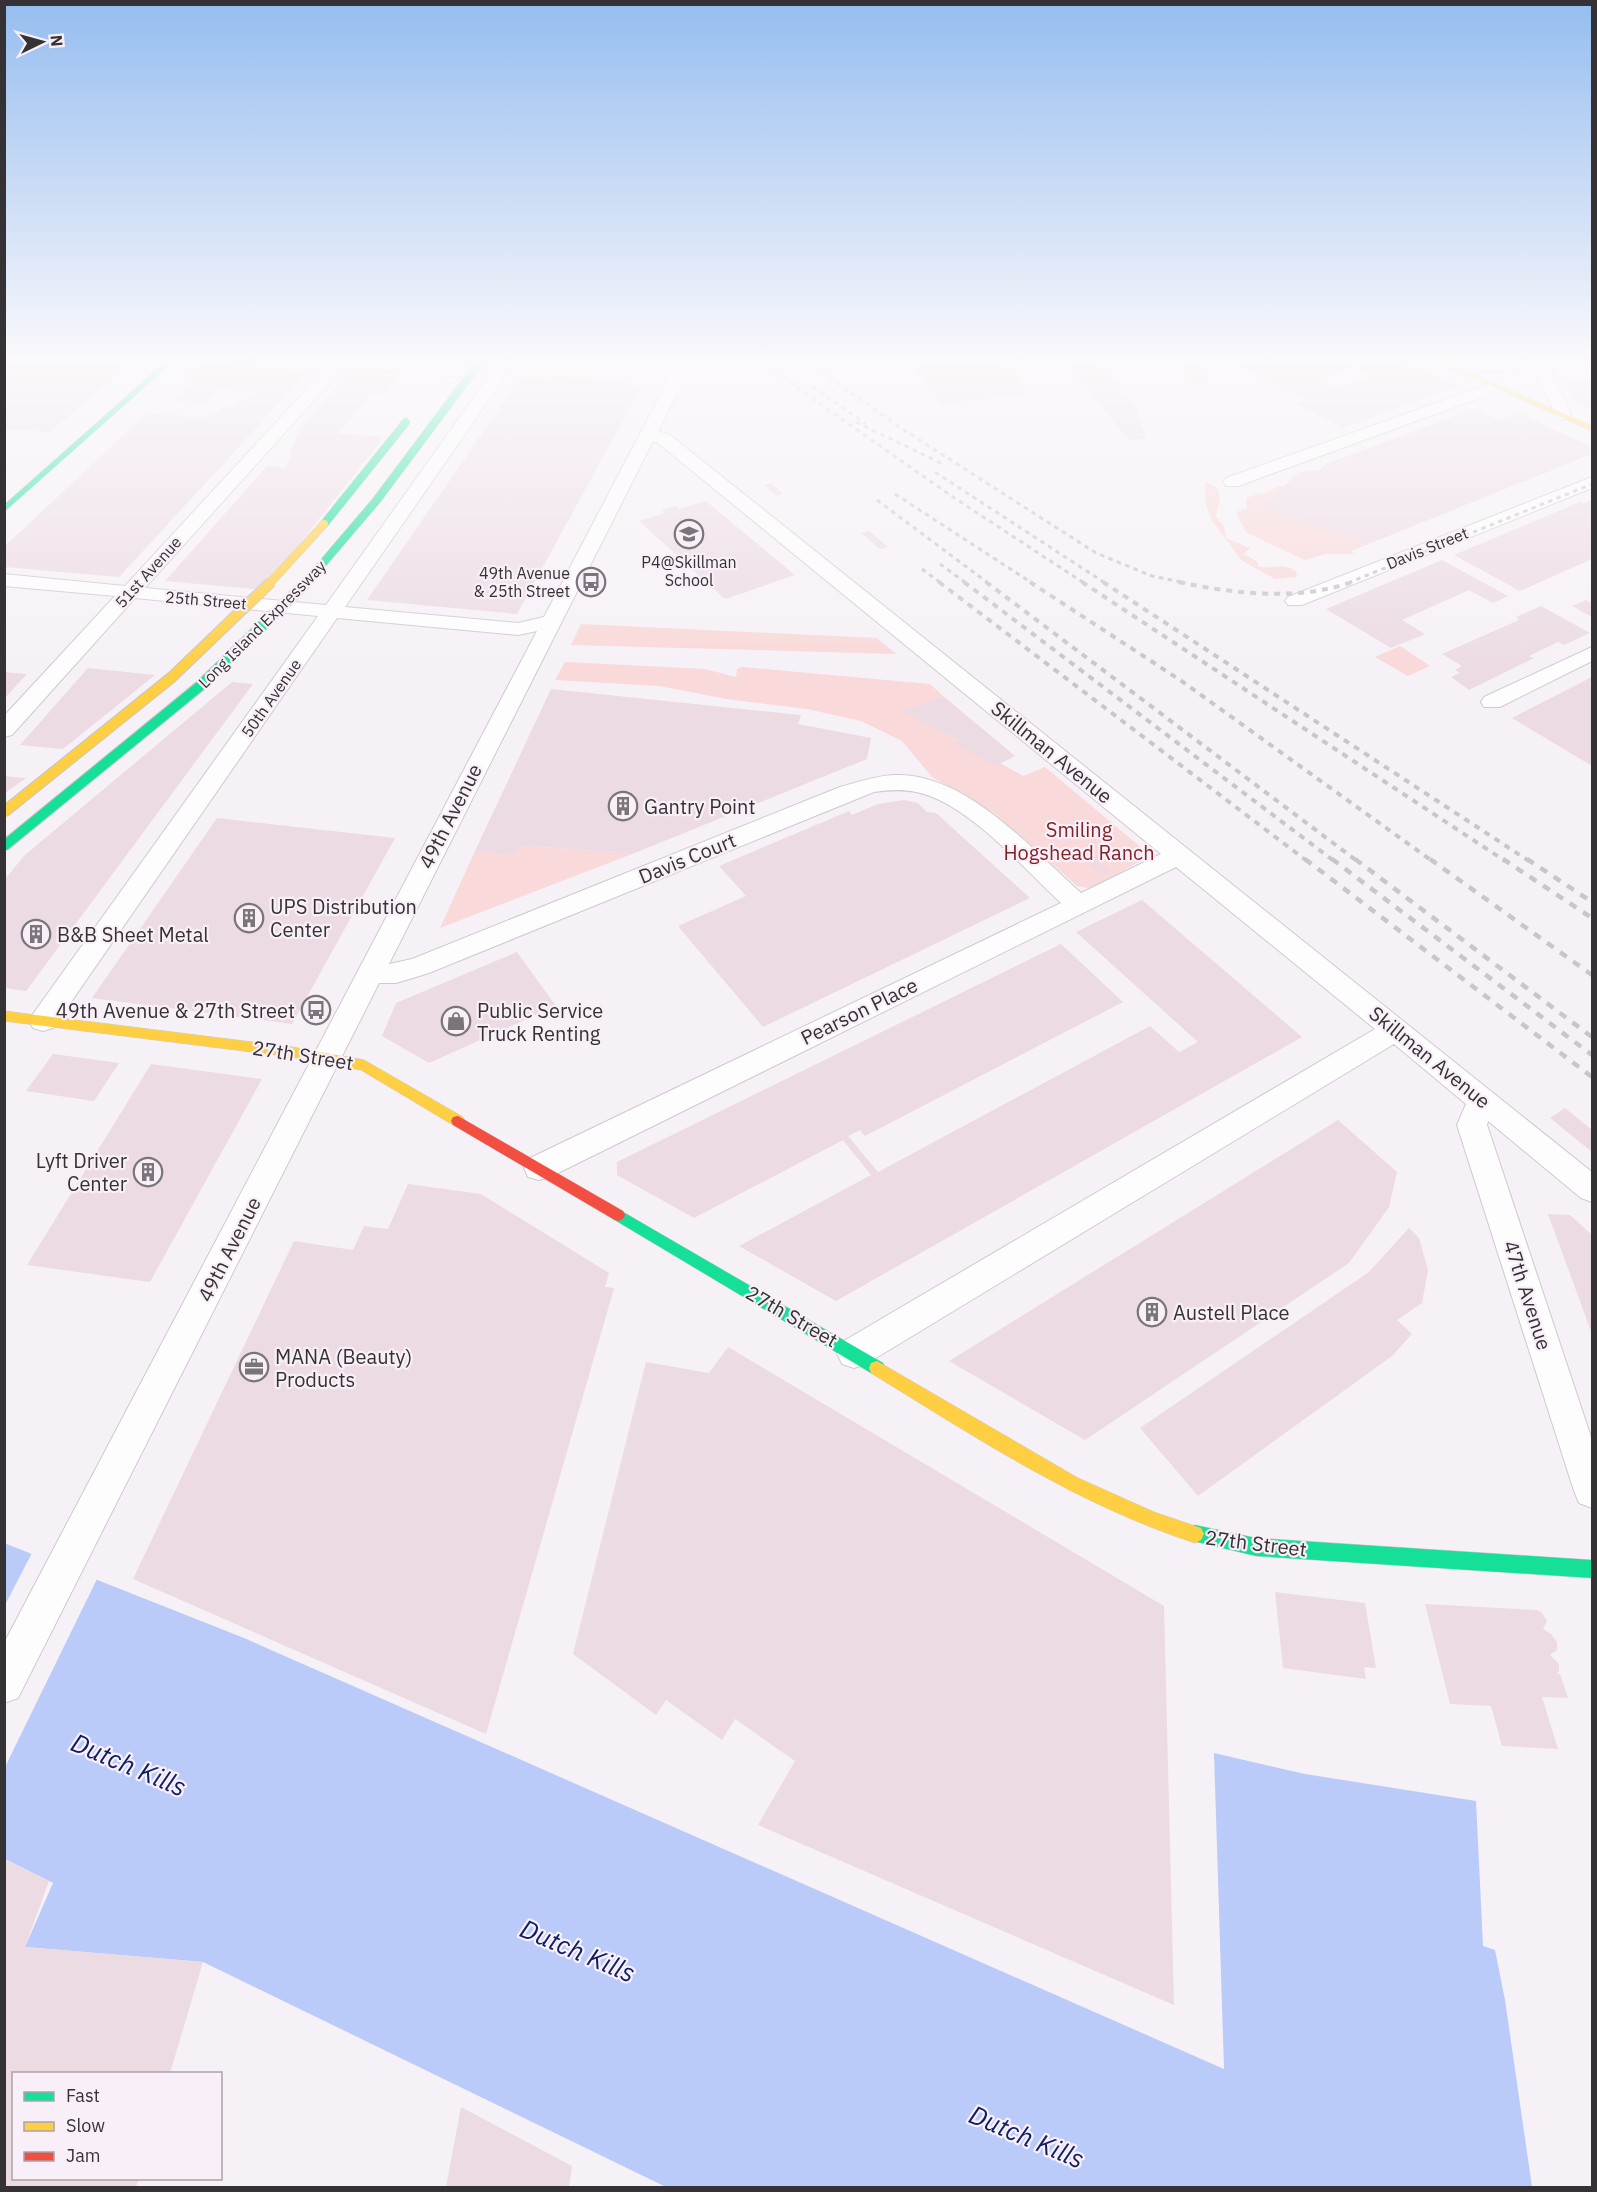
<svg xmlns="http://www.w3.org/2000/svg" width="1597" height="2192" font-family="'IBM Plex Sans',sans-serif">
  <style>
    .green { fill: #f9d9d9 }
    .water { fill: #bacbfa }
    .pier { fill: #f6f1f6 }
    .building { fill: #ecdbe3; fill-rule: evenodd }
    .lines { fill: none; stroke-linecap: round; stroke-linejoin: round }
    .street-casing { stroke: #cecace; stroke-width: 2 }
    .fast-casing { stroke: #cecace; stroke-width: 1 }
    .slow-casing { stroke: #cecace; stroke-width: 1 }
    .jam-casing { stroke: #cecace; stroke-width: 1 }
    .street { fill: #fefdfe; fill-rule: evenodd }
    .fast { fill: #16e098; fill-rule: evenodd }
    .slow { fill: #ffcf43; fill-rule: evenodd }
    .jam { fill: #f24e42; fill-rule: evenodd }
    .rail-far2 { stroke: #c8c6c8; stroke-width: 3; stroke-dasharray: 4.5 4.5; stroke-linecap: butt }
    .rail-far1 { stroke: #c8c6c8; stroke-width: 4; stroke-dasharray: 6 6; stroke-linecap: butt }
    .rail { stroke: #c8c6c8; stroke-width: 4.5; stroke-dasharray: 8 8; stroke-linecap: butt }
    .street-bridge-casing { stroke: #cecace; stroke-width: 18; stroke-linecap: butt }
    .fast-bridge-far1-casing { stroke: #c7c3cc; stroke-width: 9; stroke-linecap: butt }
    .fast-bridge-casing { stroke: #c7c3cc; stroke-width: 12; stroke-linecap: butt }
    .slow-bridge-far1-casing { stroke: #c7c3cc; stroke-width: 9; stroke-linecap: butt }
    .slow-bridge-casing { stroke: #c7c3cc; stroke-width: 12; stroke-linecap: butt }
    .street-bridge { stroke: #fefdfe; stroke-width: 17 }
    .fast-bridge-far1 { stroke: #16e098; stroke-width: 8 }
    .fast-bridge { stroke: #16e098; stroke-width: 10 }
    .slow-bridge-far1 { stroke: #ffcf43; stroke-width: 8 }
    .slow-bridge { stroke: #ffcf43; stroke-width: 10 }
    .labels { text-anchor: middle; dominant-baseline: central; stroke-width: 4.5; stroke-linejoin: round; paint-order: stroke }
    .far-street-label { font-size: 16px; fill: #353235; stroke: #f8eff8 }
    .far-poi-label { font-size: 16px; fill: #353235; stroke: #f8eff8 }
    .street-label { font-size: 20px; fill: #353235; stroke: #f8eff8 }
    .poi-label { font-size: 20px; fill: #353235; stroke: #f8eff8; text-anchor: start }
    .park-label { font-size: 20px; fill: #812427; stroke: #f8eff8 }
    .near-water-label { font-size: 26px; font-style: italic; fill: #0e1f66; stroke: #f8eff8 }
  </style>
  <rect width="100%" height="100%" fill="#f6f1f6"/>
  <path class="green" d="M1205 481 1218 489 1220 498 1216 517 1224 526 1226 538 1250 548 1244 554 1256 561 1259 567C1272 569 1287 562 1297 573L1296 577 1275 579 1241 560 1211 519 1206 505Z
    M1277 486H1284L1262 508 1371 543 1351 551 1354 554H1325L1305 560 1247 533 1237 516 1238 511 1247 508 1246 499C1256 491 1266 496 1277 486Z
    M581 624 877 638 896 654 571 645Z
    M1400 646 1430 666 1408 676 1375 657Z
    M565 662 705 669 736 677 737 669 742 667 930 684 943 696 902 712 946 732 1023 776 1045 767 1150 855 1097 886 1088 888 1077 886 994 813 932 777 902 741 861 721 807 709 727 699 659 686 555 680Z
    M520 845 632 854 440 928 475 851 514 855Z"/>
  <path class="water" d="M4 1543 244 1638 1224 2069 1214 1753 1305 1774 1476 1801 1483 1946 1495 1950 1505 2000 1532 2187H666L203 1962 25 1947 53 1883 5 1859Z"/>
  <path class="pier" d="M33 1551 98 1577 5 1767V1605Z"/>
  <path class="building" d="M4 362H131L50 432 4 429Z
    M202 362 309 372 260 422H262L119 577 4 567V547L147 413 205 418 208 415H215L223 407 233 408 252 392 217 389 203 403 172 400 191 382 182 381Z
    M509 362H530L526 368 506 366Z
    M910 362H1003L1030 394 941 404Z
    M1065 362H1098L1137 407 1146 439 1129 440Z
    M1177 362 1198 363 1209 382 1188 383Z
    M1231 362H1393L1403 366 1409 364 1458 386 1343 428 1296 404 1304 399ZM1355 366 1374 376 1337 388 1318 379Z
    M349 373 400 377 385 394 372 393 338 433 384 437 263 590 165 581 267 466 286 468 298 431Z
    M556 376 628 382 626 385 642 386 517 614 367 600 521 377 554 380Z
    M1565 379 1592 381V410L1577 403Z
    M1473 409 1498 420 1519 413 1592 447V454L1371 543 1261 508 1299 472 1320 470 1326 464Z
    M771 483 783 494 776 496 764 485Z
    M1592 500V559L1520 591 1454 555 1580 502 1583 504Z
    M706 501 795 575 725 599 639 521 665 513 662 510 675 506 679 509Z
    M869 531 888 547 880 549 861 533Z
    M1442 560 1508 596 1493 603 1469 590 1402 620 1425 634 1391 648 1326 609Z
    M1586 600 1592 604V617L1572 606Z
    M1541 606 1590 633 1564 645 1558 642 1529 656 1534 658 1469 690 1451 677 1460 673 1455 670 1462 666 1442 654 1519 620 1516 617Z
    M88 668 155 675 63 749 20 745Z
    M4 672 27 674 4 699Z
    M1592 677V766L1512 718Z
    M232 682 253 684 26 991 4 988V880L25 855Z
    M551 689 801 715 798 724 871 738 867 759 632 854 520 845 514 855 475 851Z
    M943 696 1015 756 995 766 954 743 960 740 901 712Z
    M4 776 26 778 4 794Z
    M904 800 918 803 927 812 936 813 1030 898 763 1027 678 926 746 896 719 866 849 811 852 815 878 804Z
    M217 818 395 838 292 1024 92 998Z
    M1091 856 1110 871 1103 875 1084 859Z
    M1142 900 1302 1037 836 1301 739 1246 871 1175 843 1140 694 1218 617 1175V1162L1061 944 1123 1002 865 1136 860 1130 848 1136 878 1172 1150 1026 1179 1052 1198 1042 1076 932Z
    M517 952 556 1006 429 1063 382 1036 396 1003Z
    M53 1054 119 1063 94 1101 26 1091Z
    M151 1064 262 1079 150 1282 27 1265Z
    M1565 1108 1592 1130V1152L1550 1118Z
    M1338 1120 1397 1172 1389 1207 1349 1263 1085 1440 949 1361Z
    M408 1184 481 1194 609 1273 605 1287 614 1288 486 1734 133 1579 294 1241 353 1250 364 1226 388 1229Z
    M1548 1214 1570 1215 1592 1235V1334Z
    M1409 1228 1419 1238 1428 1270 1422 1303 1397 1320 1412 1334 1392 1356 1198 1496 1140 1428 1369 1272Z
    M728 1347 1164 1606 1174 2005 758 1825 795 1761 735 1719 722 1740 666 1700 656 1715 573 1654 646 1362 709 1373Z
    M1275 1592 1365 1603 1376 1668 1364 1667 1366 1679 1283 1668Z
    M1425 1604 1537 1610 1542 1613 1547 1621 1543 1629 1551 1634 1557 1642V1650L1550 1655 1559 1664V1671L1556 1674H1560L1568 1698 1542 1697 1558 1749 1502 1746 1491 1706 1450 1704Z
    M4 1859 49 1881 25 1947 203 1962 170 2073H14V2178H139L136 2187H4Z
    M461 2107 572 2166 569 2187H446Z"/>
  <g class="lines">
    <g class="street-casing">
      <path id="street" d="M313 362H380L498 370 506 375 345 607 518 623 544 617 664 388 666 385H678L680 388 658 431 670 435 1592 1172V1202L1581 1198 1488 1121 1487 1125 1592 1440V1508L1579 1503 1574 1491 1457 1125 1466 1104 1394 1044 866 1364 854 1368 842 1364 837 1353 842 1342 1375 1029 1176 867 550 1177 539 1180 528 1177 524 1168 528 1159 1061 903C1023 868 967 802 916 792 902 789 888 790 874 792L429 973 396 983H379L18 1698 4 1703V1643L537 631 518 635 337 618 53 1028 43 1031 33 1028 29 1021 33 1014 318 616 135 598 12 735 4 737V716L115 596 4 586V574L125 586 327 367 316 365ZM343 368 487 379 326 605 145 588ZM653 441 658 443 1161 854 1081 893C1031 849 966 772 894 775 875 776 858 782 840 787L412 959 389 964Z
        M1445 362 1533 364 1532 362H1548L1571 415 1563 420 1557 418 1537 373 1450 370 1442 365Z
        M1498 381 1506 386 1504 389 1238 486H1226L1223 482 1226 478Z
        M1592 477V488L1302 605H1288L1285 601 1288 597Z
        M1592 647V661L1500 707H1484L1481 702 1484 697Z"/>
    </g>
    <g class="fast-casing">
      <path id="fast" d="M165 362H173L4 512V505Z
        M618 1209 883 1363 885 1368 883 1373 877 1375 871 1373 613 1219 611 1215 613 1211Z
        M1195 1525 1256 1538 1592 1560V1578L1256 1556 1189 1540 1186 1534 1189 1528Z"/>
    </g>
    <g class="slow-casing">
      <path id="slow" d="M1438 362H1447L1592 426V431Z
        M4 1011 292 1047 364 1060 463 1117 465 1121 463 1125H453L361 1070 292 1057 4 1021Z
        M877 1361 1078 1478 1154 1512 1201 1528 1204 1534 1201 1540 1195 1543C1076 1504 977 1438 871 1373L869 1368 871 1363Z"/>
    </g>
    <g class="jam-casing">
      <path id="jam" d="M458 1116 623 1211 625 1215 623 1219 618 1221 613 1219 453 1125 451 1121 453 1117Z"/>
    </g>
    <use href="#street" class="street"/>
    <use href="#fast" class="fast"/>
    <use href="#slow" class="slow"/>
    <use href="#jam" class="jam"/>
    <path class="rail-far2" d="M760 362 953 497 1084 583
      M807 362 904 430 1096 553 1152 576 1186 583
      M812 386 866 424
      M856 422 945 465
      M935 472 1105 583
      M895 494 1032 583
      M877 500 988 583
      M940 564 966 583
      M922 569 941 583
      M1348 583 1592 484"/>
    <path class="rail-far1" d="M939 582 1307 861
      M964 582 1334 861
      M986 582 1357 861
      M1030 582 1180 680 1432 861
      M1082 582 1505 861
      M1103 582 1529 861
      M1179 582C1234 594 1299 601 1352 582"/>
    <path class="rail" d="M1305 859 1592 1077
      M1332 859 1592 1055
      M1355 859 1592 1037
      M1430 859 1592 975
      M1503 859 1592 918
      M1527 859 1592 902"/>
    <g class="street-bridge-casing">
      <path id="street-bridge" d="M672 388 685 362"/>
    </g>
    <g class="fast-bridge-far1-casing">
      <path id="fast-bridge-far1" d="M324 524 406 422
        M306 583 376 501 480 362"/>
    </g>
    <g class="fast-bridge-casing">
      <path id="fast-bridge" d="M4 846 200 686 307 582"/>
    </g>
    <g class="slow-bridge-far1-casing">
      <path id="slow-bridge-far1" d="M270 583 324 524"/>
    </g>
    <g class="slow-bridge-casing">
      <path id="slow-bridge" d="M4 812 172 677 271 582"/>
    </g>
    <use href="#street-bridge" class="street-bridge"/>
    <use href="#fast-bridge-far1" class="fast-bridge-far1"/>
    <use href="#fast-bridge" class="fast-bridge"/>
    <use href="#slow-bridge-far1" class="slow-bridge-far1"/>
    <use href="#slow-bridge" class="slow-bridge"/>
  </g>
  <linearGradient id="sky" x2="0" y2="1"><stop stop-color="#95bdef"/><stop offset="0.54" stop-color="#fbf9fb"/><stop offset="1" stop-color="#fbf9fb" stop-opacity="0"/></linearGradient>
  <rect width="1597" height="669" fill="url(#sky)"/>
  <defs>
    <g id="school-ring" transform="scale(1.5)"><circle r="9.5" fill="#f8eff8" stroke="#797579" stroke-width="1.5"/><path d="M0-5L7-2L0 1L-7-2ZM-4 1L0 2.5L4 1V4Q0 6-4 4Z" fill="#797579"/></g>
    <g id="bus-ring" transform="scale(1.5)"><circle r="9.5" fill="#f8eff8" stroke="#797579" stroke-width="1.5"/><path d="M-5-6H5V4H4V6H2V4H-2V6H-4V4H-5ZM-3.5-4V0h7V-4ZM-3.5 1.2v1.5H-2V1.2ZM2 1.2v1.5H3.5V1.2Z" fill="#797579"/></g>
    <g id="building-ring" transform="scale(1.5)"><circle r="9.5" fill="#f8eff8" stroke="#797579" stroke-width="1.5"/><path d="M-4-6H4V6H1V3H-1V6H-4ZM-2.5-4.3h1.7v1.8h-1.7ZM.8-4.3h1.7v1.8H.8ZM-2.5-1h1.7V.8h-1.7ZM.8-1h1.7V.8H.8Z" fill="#797579"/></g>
    <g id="shop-ring" transform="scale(1.5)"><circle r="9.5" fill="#f8eff8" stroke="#797579" stroke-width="1.5"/><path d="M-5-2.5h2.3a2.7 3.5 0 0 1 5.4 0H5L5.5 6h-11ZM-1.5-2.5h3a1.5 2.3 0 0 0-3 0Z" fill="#797579"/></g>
    <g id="office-ring" transform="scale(1.5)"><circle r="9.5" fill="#f8eff8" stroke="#797579" stroke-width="1.5"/><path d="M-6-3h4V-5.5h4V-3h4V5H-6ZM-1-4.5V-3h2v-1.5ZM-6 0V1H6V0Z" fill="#797579"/></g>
  </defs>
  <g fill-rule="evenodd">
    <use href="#school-ring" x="689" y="534"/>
    <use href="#bus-ring" x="591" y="582"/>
    <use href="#building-ring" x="623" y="806"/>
    <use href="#building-ring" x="249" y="918"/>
    <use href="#building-ring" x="36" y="934"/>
    <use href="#bus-ring" x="316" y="1010"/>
    <use href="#shop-ring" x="456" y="1021"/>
    <use href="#building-ring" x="148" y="1172"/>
    <use href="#building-ring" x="1152" y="1312"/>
    <use href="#office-ring" x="254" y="1367"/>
  </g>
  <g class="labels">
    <g class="far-street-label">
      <text transform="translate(1427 548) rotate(-22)">Davis Street</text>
      <text transform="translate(148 572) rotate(-48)">51st Avenue</text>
      <text transform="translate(206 600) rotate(5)">25th Street</text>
      <text transform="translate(262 624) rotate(-45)">Long Island Expressway</text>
      <text transform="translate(271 698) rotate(-55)">50th Avenue</text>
    </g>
    <g class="far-poi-label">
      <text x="689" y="562">P4@Skillman<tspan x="689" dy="18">School</tspan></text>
      <text x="570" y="573" text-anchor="end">49th Avenue<tspan x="570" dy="18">&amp; 25th Street</tspan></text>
    </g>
    <g class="street-label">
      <text transform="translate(1052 752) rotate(39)">Skillman Avenue</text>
      <text transform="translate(450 816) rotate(-63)">49th Avenue</text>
      <text transform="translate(687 858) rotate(-22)">Davis Court</text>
      <text transform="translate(859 1011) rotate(-26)">Pearson Place</text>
      <text transform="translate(303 1055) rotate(9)">27th Street</text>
      <text transform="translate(1430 1057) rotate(39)">Skillman Avenue</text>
      <text transform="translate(229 1249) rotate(-63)">49th Avenue</text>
      <text transform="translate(1528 1295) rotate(72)">47th Avenue</text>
      <text transform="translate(792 1316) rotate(30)">27th Street</text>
      <text transform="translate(1256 1543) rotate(7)">27th Street</text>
    </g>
    <g class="poi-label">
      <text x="644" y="806">Gantry Point</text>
      <text x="270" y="906">UPS Distribution<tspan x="270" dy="23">Center</tspan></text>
      <text x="57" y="934">B&amp;B Sheet Metal</text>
      <text x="295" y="1010" text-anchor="end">49th Avenue &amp; 27th Street</text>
      <text x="477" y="1010">Public Service<tspan x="477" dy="23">Truck Renting</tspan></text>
      <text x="127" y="1160" text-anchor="end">Lyft Driver<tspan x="127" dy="23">Center</tspan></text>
      <text x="1173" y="1312">Austell Place</text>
      <text x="275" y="1356">MANA (Beauty)<tspan x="275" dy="23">Products</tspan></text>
    </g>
    <g class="park-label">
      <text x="1079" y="829">Smiling<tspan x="1079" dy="23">Hogshead Ranch</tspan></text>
    </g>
    <g class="near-water-label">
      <text transform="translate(129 1764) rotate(23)">Dutch Kills</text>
      <text transform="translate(578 1950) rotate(23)">Dutch Kills</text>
      <text transform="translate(1027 2136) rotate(23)">Dutch Kills</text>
    </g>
  </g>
  <rect width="1597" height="2192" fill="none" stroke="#353235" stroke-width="12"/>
  <rect x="12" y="2072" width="210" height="108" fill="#f8eff8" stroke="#aaa3aa" stroke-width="1.5"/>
  <rect x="24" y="2092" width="30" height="9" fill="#16e098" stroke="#aaa3aa" stroke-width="1.5"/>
  <text x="66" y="2102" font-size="18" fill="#353235">Fast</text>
  <rect x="24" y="2122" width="30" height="9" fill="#ffcf43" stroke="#aaa3aa" stroke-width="1.5"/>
  <text x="66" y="2132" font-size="18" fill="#353235">Slow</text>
  <rect x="24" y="2152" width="30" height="9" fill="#f24e42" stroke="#aaa3aa" stroke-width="1.5"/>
  <text x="66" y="2162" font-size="18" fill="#353235">Jam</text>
  <g transform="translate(42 42) rotate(85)" stroke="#f8eff8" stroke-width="4.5" paint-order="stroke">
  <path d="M0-4.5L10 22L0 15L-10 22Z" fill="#353235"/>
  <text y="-9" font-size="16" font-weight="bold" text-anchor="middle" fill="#353235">N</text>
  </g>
</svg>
